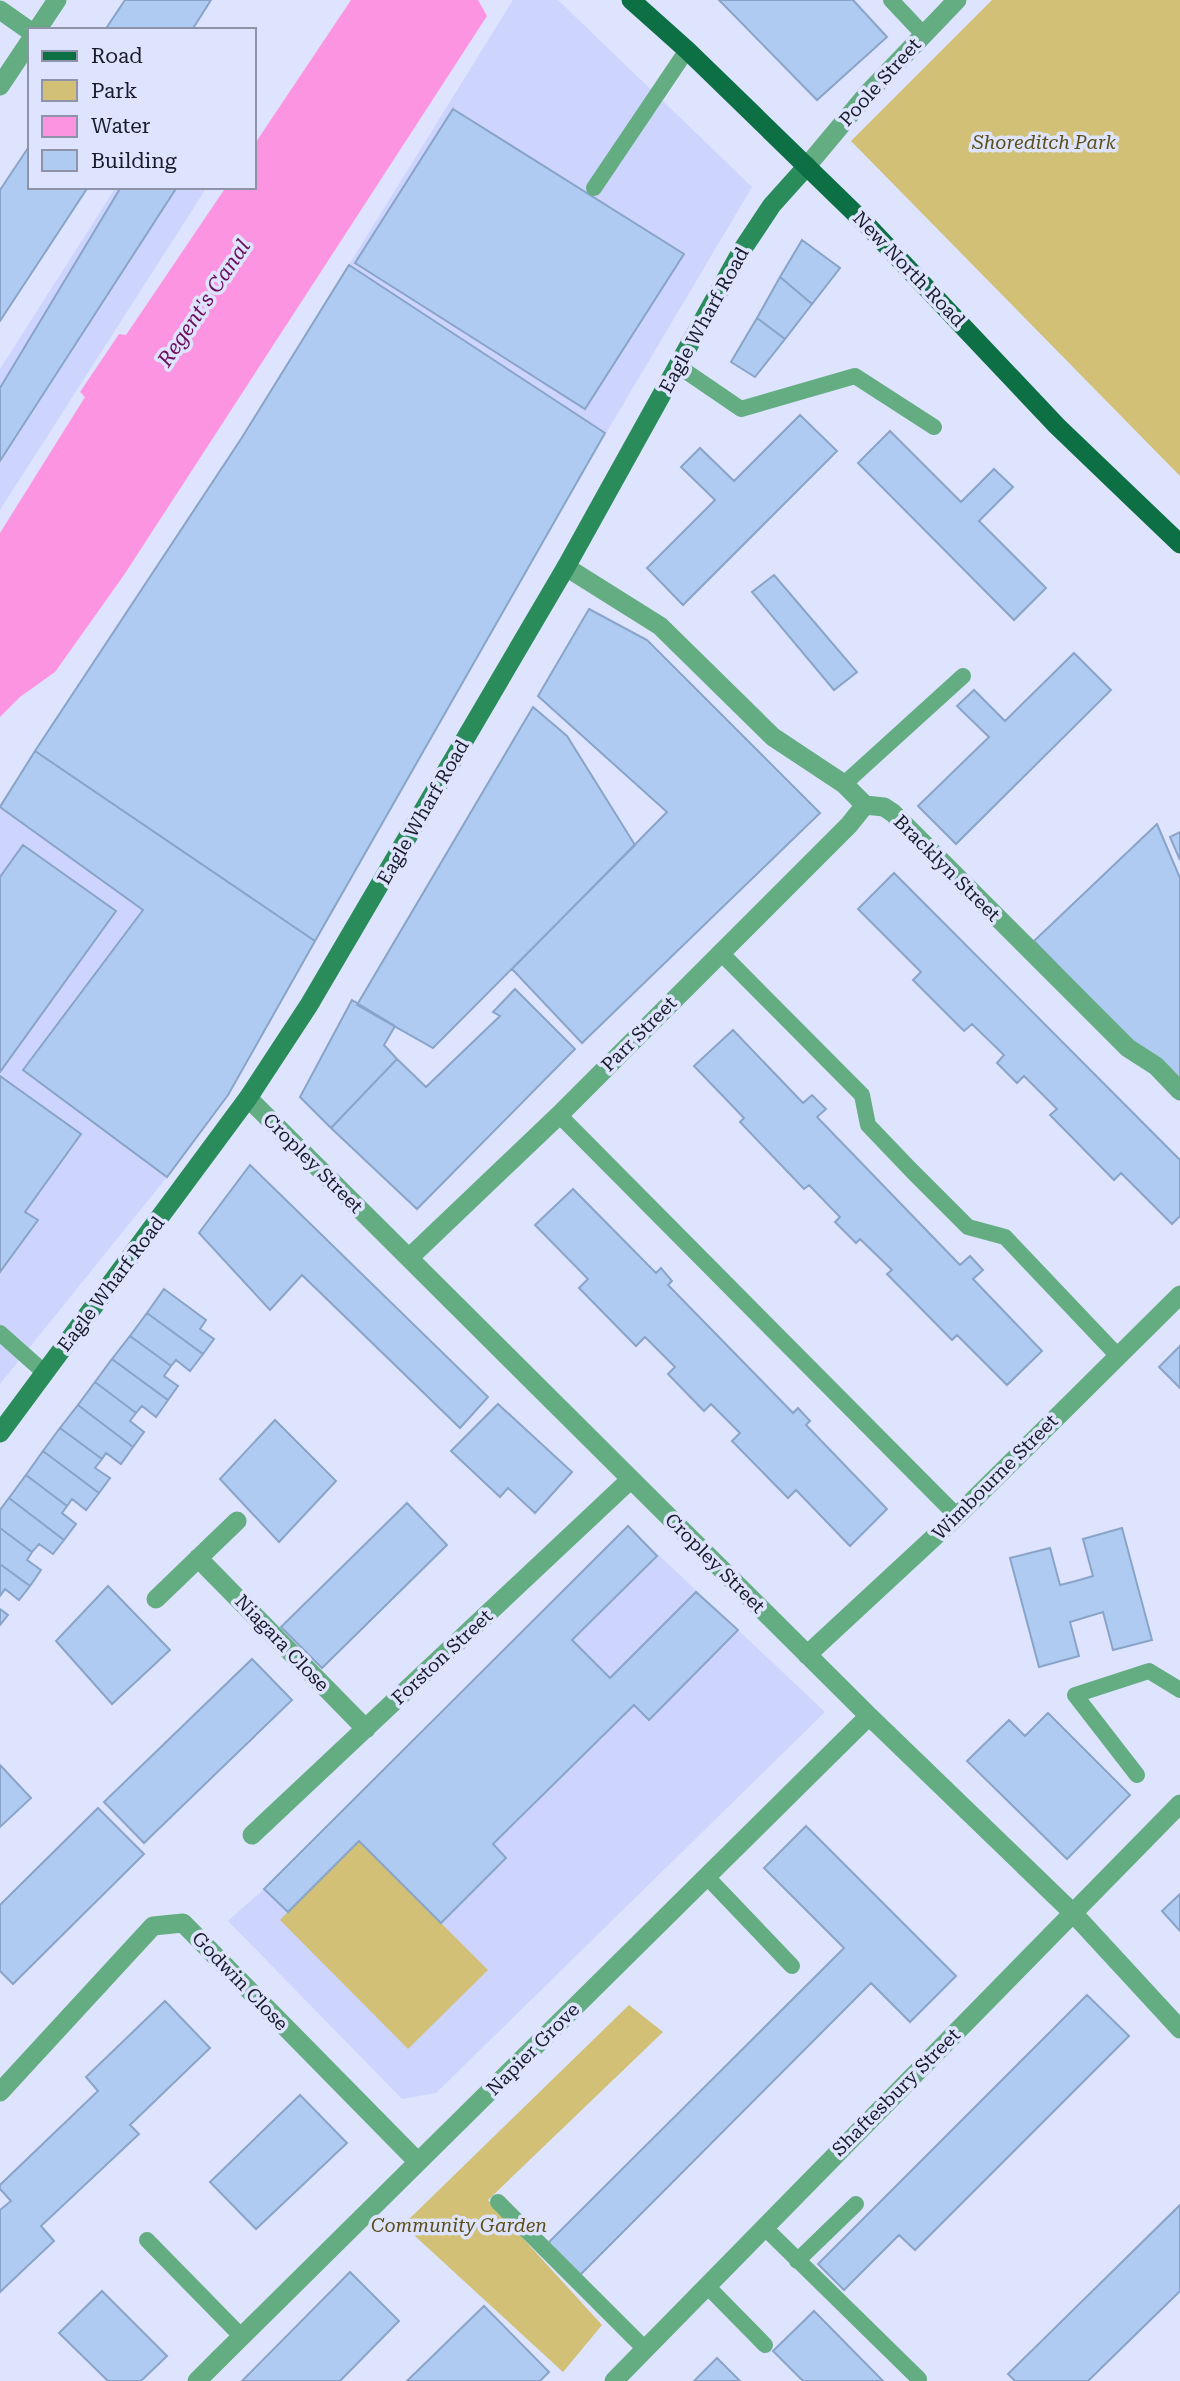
<svg xmlns="http://www.w3.org/2000/svg" width="1180" height="2381" font-family="'Roboto Serif',serif">
  <style>
    .built { fill: #cdd5fe }
    .green { fill: #d1c075 }
    .water { fill: #fc94e2 }
    .building { fill: #afcbf2; stroke: #89a4c8; stroke-width: 2 }
    .lines { fill: none; stroke-linecap: round; stroke-linejoin: round }
    .service { stroke: #64ad82; stroke-width: 16 }
    .pedestrian { stroke: #64ad82; stroke-width: 19 }
    .minor { stroke: #64ad82; stroke-width: 19 }
    .secondary { stroke: #2a8c5a; stroke-width: 19 }
    .primary { stroke: #0d7044; stroke-width: 19 }
    .labels { text-anchor: middle; dominant-baseline: central; stroke-width: 7; stroke-linejoin: round; paint-order: stroke }
    .street-label { font-size: 19px; fill: #191b2b; stroke: #dee3fe }
    .park-label { font-size: 19px; font-style: italic; fill: #5b4f17; stroke: #dee3fe }
    .water-label { font-size: 21px; font-style: italic; fill: #6c0e5b; stroke: #dee3fe }
  </style>
  <rect width="100%" height="100%" fill="#dee3fe"/>
  <path class="built" d="M513 0H558L752 187 558 514 228 1094 167 1177 0 1384V804L241 439Z
    M116 187H207L0 510V369Z
    M628 1526 825 1712 436 2093 402 2099 228 1921 264 1889Z"/>
  <path class="green" d="M992 0H1180V476L851 141Z
    M359 1841 488 1970 408 2049 280 1920Z
    M629 2005 663 2032 488 2200 602 2325 563 2372 403 2225Z"/>
  <path class="water" d="M351 0H478L487 16 124 575 55 672 20 697 0 717V533L85 397 80 392 119 334 126 335 226 187H254V145Z"/>
  <path class="building" d="M125 0H211L192 30H105Z
    M719 0H853L887 37 817 100Z
    M453 109 684 254 585 409 355 263Z
    M30 145V187H88L0 321V190Z
    M121 187H177L0 461V388Z
    M802 240 840 268 812 304 780 277Z
    M349 265 605 433 315 941 35 751 241 439Z
    M780 277 812 304 785 339 757 318Z
    M757 318 785 339 755 377 731 362Z
    M800 415 837 451 683 605 647 568 715 500 681 467 700 448 734 481Z
    M890 431 961 502 994 469 1013 487 979 521 1046 588 1014 620 858 463Z
    M774 575 857 672 834 690 752 592Z
    M589 609 647 640 820 813 582 1043 512 969 667 812 538 696Z
    M1074 653 1111 690 956 844 918 806 989 737 957 706 974 690 1005 721Z
    M533 707 567 736 635 845 433 1048 357 1005Z
    M35 751 315 941 228 1095 167 1177 23 1070 143 910 0 807Z
    M1157 824 1180 878V1079L1136 1046 1034 941Z
    M1180 832V860L1170 837Z
    M23 845 116 911 0 1072V877Z
    M894 873 1180 1160V1216L1172 1224 1121 1173 1114 1180 1050 1115 1057 1109 1024 1076 1017 1083 997 1063 1004 1055 972 1024 964 1031 913 980 921 972 858 909Z
    M515 989 575 1049 417 1209 331 1128 397 1059 426 1087 500 1016 493 1012Z
    M352 1000 395 1026 384 1045 397 1059 331 1128 300 1097Z
    M733 1030 803 1103 812 1095 826 1109 817 1117 960 1265 970 1256 983 1270 973 1279 1042 1351 1007 1385 957 1335 952 1340 887 1274 892 1270 860 1239 856 1243 835 1222 840 1217 809 1185 804 1189 740 1122 744 1118 694 1066Z
    M0 1076 81 1134 25 1212 38 1220 0 1272Z
    M250 1165 488 1397 460 1428 302 1275 270 1310 199 1233Z
    M573 1189 656 1273 661 1268 672 1281 668 1285 793 1413 798 1408 810 1421 806 1425 887 1509 850 1546 796 1490 788 1498 732 1441 740 1433 711 1404 704 1411 668 1374 675 1367 645 1337 636 1346 579 1288 588 1279 535 1225Z
    M164 1289 206 1320 200 1329 214 1339 203 1354 147 1313Z
    M147 1313 203 1354 190 1371 176 1360 171 1366 130 1336Z
    M130 1336 171 1366 164 1376 178 1386 168 1400 112 1359Z
    M1180 1346V1388L1159 1367Z
    M112 1359 168 1400 156 1417 142 1406 136 1413 95 1382Z
    M95 1382 136 1413 130 1421 144 1432 133 1447 78 1405Z
    M498 1404 572 1472 535 1513 508 1488 500 1497 451 1451Z
    M78 1405 133 1447 121 1464 106 1453 102 1459 60 1428Z
    M275 1420 336 1481 279 1542 220 1479Z
    M60 1428 102 1459 95 1468 110 1478 99 1493 43 1451Z
    M43 1451 99 1493 86 1510 72 1499 67 1506 26 1475Z
    M26 1475 67 1506 62 1513 76 1524 64 1540 9 1498Z
    M9 1498 64 1540 53 1554 39 1544 32 1552 0 1528V1510Z
    M407 1503 447 1545 322 1668 281 1627Z
    M628 1526 657 1556 572 1640 610 1678 696 1592 738 1630 649 1720 634 1705 493 1844 506 1858 441 1923 359 1841 288 1912 264 1889Z
    M0 1528 32 1552 27 1560 41 1570 30 1586 0 1564Z
    M1122 1528 1152 1640 1113 1650 1103 1612 1070 1622 1079 1656 1039 1667 1010 1558 1050 1548 1060 1585 1076 1581 1093 1576 1083 1539Z
    M0 1564 30 1586 19 1600 5 1589 0 1596Z
    M108 1586 170 1650 112 1704 56 1641Z
    M0 1609 8 1615 0 1625Z
    M252 1659 292 1700 144 1843 104 1802Z
    M1048 1713 1130 1795 1067 1859 967 1761 1009 1720 1025 1736Z
    M0 1765 31 1798 0 1827Z
    M98 1808 144 1854 13 1984 0 1971V1905Z
    M806 1826 956 1976 910 2022 871 1983 580 2275 548 2243 844 1948 764 1868Z
    M1180 1894V1931L1162 1911Z
    M1087 1995 1129 2036 915 2250 899 2235 844 2290 818 2264Z
    M165 2001 210 2048 130 2125 139 2134 41 2226 54 2241 0 2292V2210L11 2201 0 2189V2185L98 2091 86 2077Z
    M300 2095 347 2143 256 2229 210 2182Z
    M1180 2205V2291L1088 2381H1015L1008 2374Z
    M350 2272 399 2321 340 2381H242Z
    M102 2291 167 2356 141 2381H108L59 2333Z
    M484 2306 549 2372 540 2381H407Z
    M814 2311 883 2381H803L773 2351Z
    M717 2358 740 2381H694Z"/>
  <g class="lines">
    <path class="service" d="M891 0 923 34
      M594 188 687 50
      M678 366 741 409 855 376 934 427
      M844 784 963 676
      M720 952 862 1095 868 1125 912 1171 968 1227 1005 1237 1117 1355
      M559 1115 957 1516
      M0 1333 45 1373
      M1137 1775 1075 1695 1149 1671 1180 1690
      M707 1877 792 1966
      M498 2202 645 2349
      M764 2227 919 2379
      M147 2240 242 2337
      M797 2261 856 2204
      M707 2286 765 2345"/>
    <path class="pedestrian" d="M197 2381 220 2358"/>
    <path class="minor" d="M0 10 30 31
      M37 30 57 0
      M0 86 30 41
      M807 166 868 93 957 0
      M566 567 660 626 773 737 844 784 865 805 884 807 893 813 1128 1048 1156 1066 1180 1091
      M248 1098 869 1716 1073 1913 1180 2029
      M409 1258 559 1115 849 825 865 805
      M198 1558 366 1729
      M156 1599 237 1521
      M807 1655 957 1516 1180 1295
      M252 1835 631 1479
      M0 2092 153 1926 183 1923 418 2162
      M220 2358 869 1716
      M614 2381 1180 1804"/>
    <path class="secondary" d="M0 1433 248 1098 309 1005 566 567 742 250 772 205 807 166"/>
    <path class="primary" d="M631 0 687 50 867 225 1057 426 1180 544"/>
  </g>
  <g class="labels">
    <g class="street-label">
      <text transform="translate(880 82) rotate(-48)">Poole Street</text>
      <text transform="translate(909 269) rotate(46)">New North Road</text>
      <text transform="translate(704 320) rotate(-61)">Eagle Wharf Road</text>
      <text transform="translate(423 812) rotate(-60)">Eagle Wharf Road</text>
      <text transform="translate(947 868) rotate(45)">Bracklyn Street</text>
      <text transform="translate(639 1034) rotate(-45)">Parr Street</text>
      <text transform="translate(313 1163) rotate(45)">Cropley Street</text>
      <text transform="translate(111 1284) rotate(-53)">Eagle Wharf Road</text>
      <text transform="translate(995 1477) rotate(-45)">Wimbourne Street</text>
      <text transform="translate(715 1563) rotate(45)">Cropley Street</text>
      <text transform="translate(282 1643) rotate(46)">Niagara Close</text>
      <text transform="translate(442 1657) rotate(-43)">Forston Street</text>
      <text transform="translate(240 1981) rotate(46)">Godwin Close</text>
      <text transform="translate(533 2049) rotate(-45)">Napier Grove</text>
      <text transform="translate(896 2092) rotate(-45)">Shaftesbury Street</text>
    </g>
    <g class="park-label">
      <text x="1044" y="142">Shoreditch Park</text>
      <text x="459" y="2225">Community Garden</text>
    </g>
    <g class="water-label">
      <text transform="translate(204 303) rotate(-56)">Regent's Canal</text>
    </g>
  </g>
  <rect x="28" y="28" width="228" height="161" fill="#dee3fe" stroke="#8f93aa" stroke-width="2"/>
  <rect x="42" y="51" width="35" height="10" fill="#0d7044" stroke="#8f93aa" stroke-width="2"/>
  <text x="91" y="63" font-size="21" fill="#191b2b">Road</text>
  <rect x="42" y="80" width="35" height="21" fill="#d1c075" stroke="#8f93aa" stroke-width="2"/>
  <text x="91" y="98" font-size="21" fill="#191b2b">Park</text>
  <rect x="42" y="116" width="35" height="21" fill="#fc94e2" stroke="#8f93aa" stroke-width="2"/>
  <text x="91" y="133" font-size="21" fill="#191b2b">Water</text>
  <rect x="42" y="150" width="35" height="21" fill="#afcbf2" stroke="#8f93aa" stroke-width="2"/>
  <text x="91" y="168" font-size="21" fill="#191b2b">Building</text>
</svg>
